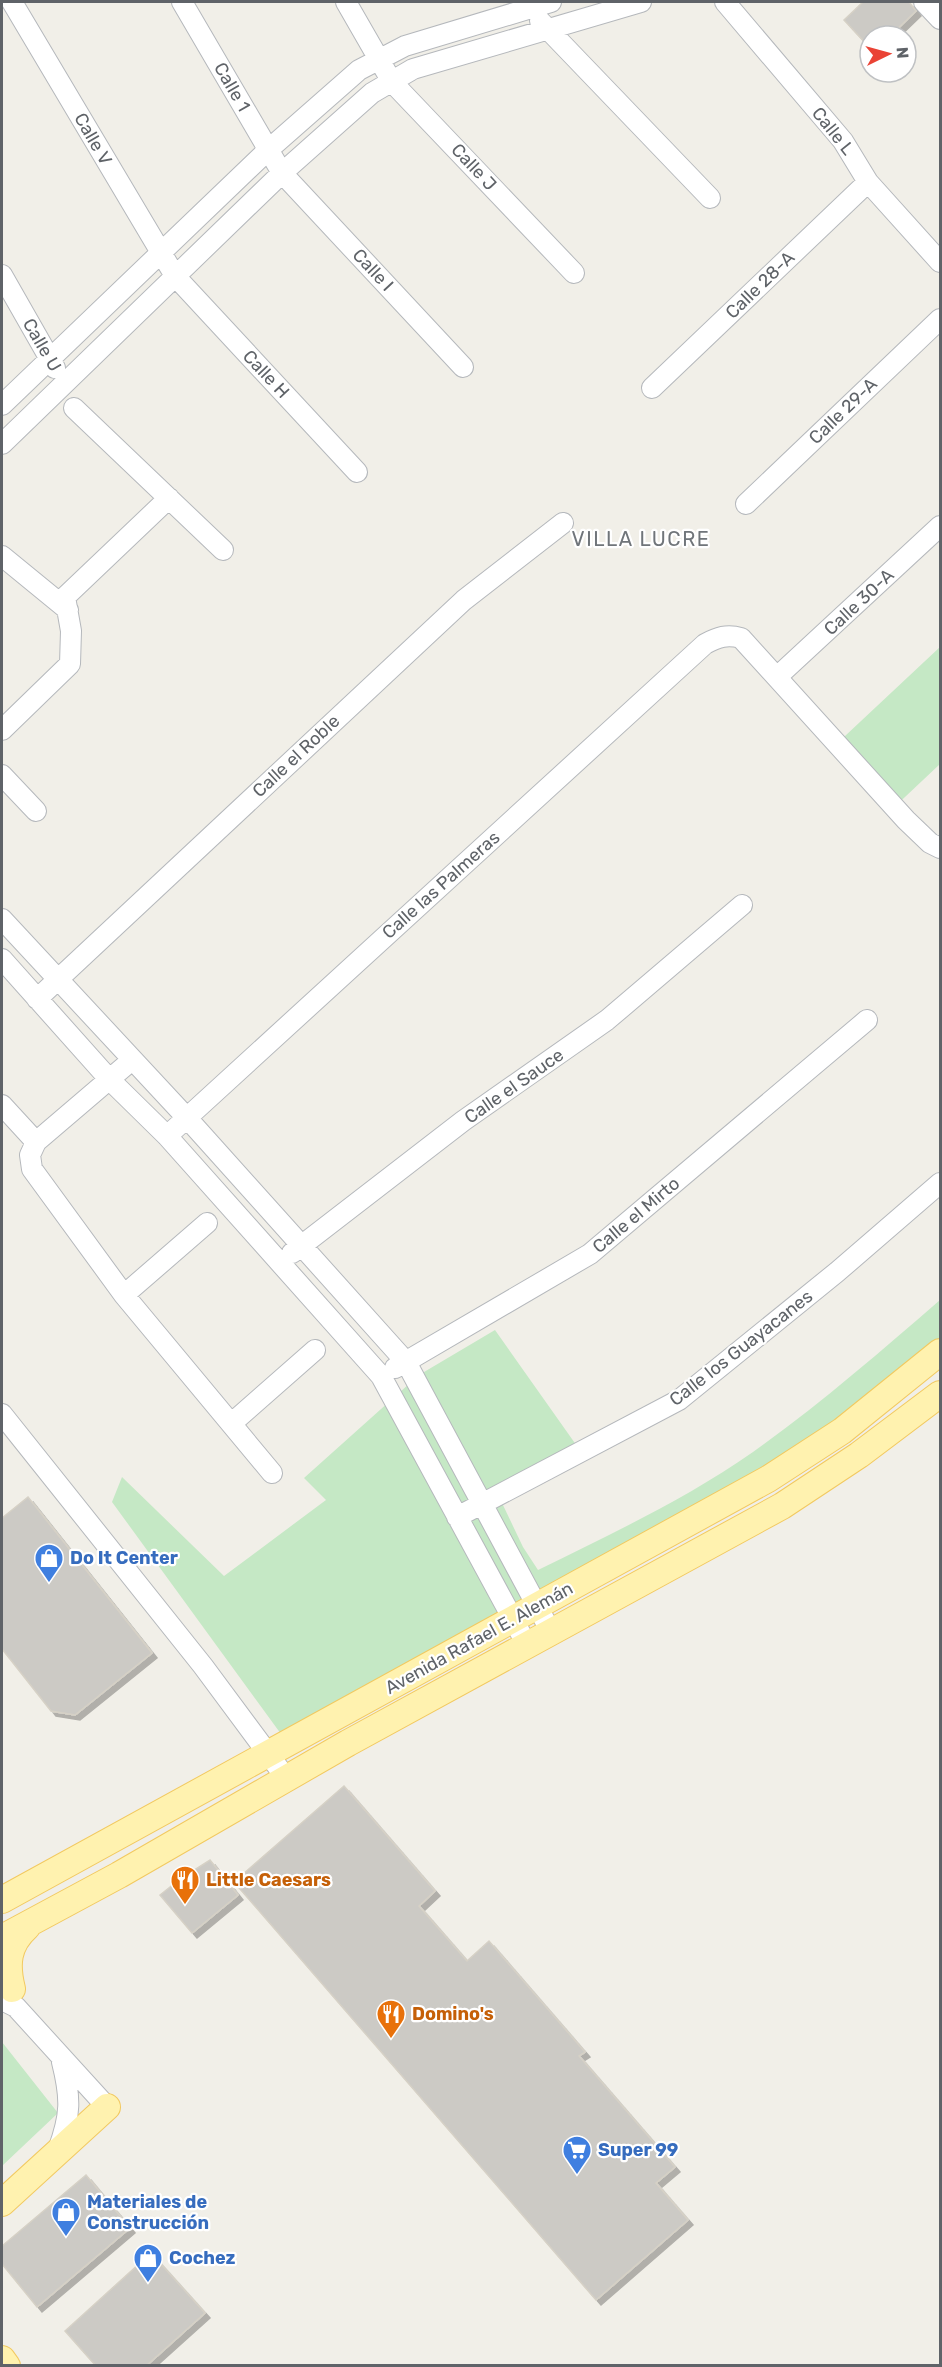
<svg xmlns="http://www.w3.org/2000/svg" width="942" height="2367" font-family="Rubik,sans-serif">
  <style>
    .green { fill: #c5e8c5 }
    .building { fill: #cccac5; stroke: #d6d1c6; stroke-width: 1.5; filter: url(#shadow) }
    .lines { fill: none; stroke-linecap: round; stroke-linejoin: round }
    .minor-casing { stroke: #b5b8bc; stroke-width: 22 }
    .major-casing { stroke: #f2c960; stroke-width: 28 }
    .minor { stroke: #fff; stroke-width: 20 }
    .major { stroke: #fff2af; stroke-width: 26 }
    .labels { text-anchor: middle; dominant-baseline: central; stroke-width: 4.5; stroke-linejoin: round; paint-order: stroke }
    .street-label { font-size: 18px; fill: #5f6368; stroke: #fff }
    .shop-label { font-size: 18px; font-weight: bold; fill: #366cbe; stroke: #fff; text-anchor: start }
    .food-label { font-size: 18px; font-weight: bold; fill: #c56008; stroke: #fff; text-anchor: start }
    .neighbourhood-label { font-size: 20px; letter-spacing: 1.5px; fill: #70757a; stroke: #fff }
  </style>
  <defs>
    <filter id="shadow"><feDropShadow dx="5" dy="5" stdDeviation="0" flood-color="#0004"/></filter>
  </defs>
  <rect width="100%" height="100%" fill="#f1efe8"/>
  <path class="green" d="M940 647V764L888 813 829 751Z
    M940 1300V1338L828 1431 281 1734 112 1502 122 1477 224 1576 326 1500 304 1478 419 1375 495 1330 584 1456 502 1503 523 1547 538 1570C611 1534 686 1499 753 1452 819 1405 880 1352 940 1300Z
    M2 2042 58 2113 2 2166Z"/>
  <path class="building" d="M863 2H909L916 11 890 36H870V48L844 20Z
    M28 1497 152 1653 75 1715 51 1711 2 1649V1518Z
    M344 1786 435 1891 419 1906 467 1961 489 1941 585 2052 579 2056 675 2167 656 2183 688 2220 596 2300 234 1882Z
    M210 1860 238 1895 192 1933 160 1895 180 1879Z
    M86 2175 130 2228 37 2307 2 2264V2246Z
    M151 2253 205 2313 146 2366H96L65 2331Z"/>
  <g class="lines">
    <g class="minor-casing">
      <path id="minor" d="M12 2 175 276 357 472
        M182 2 282 173 463 367
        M346 2 392 82 574 273
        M725 2 843 141 868 182 940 262
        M924 2 940 19
        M540 21 710 198
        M2 275 55 368
        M652 388 868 182
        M2 405 268 150 359 70 405 46 551 2
        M74 408 223 550
        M2 444 282 173 372 93 413 69 641 2
        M746 504 940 319
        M2 556 68 610
        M777 677 940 526
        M2 730 70 664 71 631 65 597 169 498
        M2 775 36 811
        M2 919 187 1118 406 1362 551 1632
        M2 959 110 1080 167 1136 381 1376 527 1645
        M37 999 464 600 563 523
        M132 1060 36 1142 30 1155 32 1169 124 1295 272 1473
        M2 1105 36 1142
        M167 1136 705 644C718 637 727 634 741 638L906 820 930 843 940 848
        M292 1253 463 1121 607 1020 742 905
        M124 1295 207 1223
        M395 1368 590 1254 867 1020
        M2 1414 203 1666 286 1778
        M232 1423 315 1350
        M457 1517 679 1400 837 1272 940 1183
        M2 2000 16 2007 107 2107
        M58 2150C71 2115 71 2098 62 2062"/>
    </g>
    <g class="major-casing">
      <path id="major" d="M2 1900 768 1479 842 1431 940 1352
        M2 1938 119 1875 348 1743 782 1506 859 1455 940 1394
        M12 1989C6 1965 7 1945 27 1927
        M2 2203 107 2107
        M2 2359 7 2366"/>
    </g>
    <use href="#minor" class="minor"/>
    <use href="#major" class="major"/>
  </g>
  <defs>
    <g id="shop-pin" transform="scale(1.5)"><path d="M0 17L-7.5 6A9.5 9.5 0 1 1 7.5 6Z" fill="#3f7fe0" stroke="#fff"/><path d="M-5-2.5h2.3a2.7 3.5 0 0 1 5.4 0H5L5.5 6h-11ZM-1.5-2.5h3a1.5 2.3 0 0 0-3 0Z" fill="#fff"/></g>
    <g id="restaurant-pin" transform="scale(1.5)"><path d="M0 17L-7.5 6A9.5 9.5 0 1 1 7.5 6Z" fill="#e8710a" stroke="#fff"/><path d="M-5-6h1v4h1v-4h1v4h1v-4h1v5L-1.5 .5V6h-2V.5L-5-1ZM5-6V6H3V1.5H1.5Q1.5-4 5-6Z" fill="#fff"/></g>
    <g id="supermarket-pin" transform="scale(1.5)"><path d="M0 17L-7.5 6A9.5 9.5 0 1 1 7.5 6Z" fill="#3f7fe0" stroke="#fff"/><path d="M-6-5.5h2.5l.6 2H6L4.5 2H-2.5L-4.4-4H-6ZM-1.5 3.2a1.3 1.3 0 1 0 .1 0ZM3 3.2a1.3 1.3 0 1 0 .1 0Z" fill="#fff"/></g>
  </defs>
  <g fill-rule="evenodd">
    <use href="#shop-pin" x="49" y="1558"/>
    <use href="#restaurant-pin" x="185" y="1880"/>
    <use href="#restaurant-pin" x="391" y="2014"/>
    <use href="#supermarket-pin" x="577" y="2150"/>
    <use href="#shop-pin" x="66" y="2212"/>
    <use href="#shop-pin" x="148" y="2258"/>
  </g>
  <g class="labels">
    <g class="street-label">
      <text transform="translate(232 87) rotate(60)">Calle 1</text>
      <text transform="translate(833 131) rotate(51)">Calle L</text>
      <text transform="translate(93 139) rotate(60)">Calle V</text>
      <text transform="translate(474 167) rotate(47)">Calle J</text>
      <text transform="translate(373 270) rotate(47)">Calle I</text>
      <text transform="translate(760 285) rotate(-44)">Calle 28-A</text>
      <text transform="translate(42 345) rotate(60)">Calle U</text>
      <text transform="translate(266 374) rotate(47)">Calle H</text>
      <text transform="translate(843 411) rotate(-44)">Calle 29-A</text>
      <text transform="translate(859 602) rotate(-43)">Calle 30-A</text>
      <text transform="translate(296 756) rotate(-43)">Calle el Roble</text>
      <text transform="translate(441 885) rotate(-42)">Calle las Palmeras</text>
      <text transform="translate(514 1086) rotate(-35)">Calle el Sauce</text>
      <text transform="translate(636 1215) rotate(-40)">Calle el Mirto</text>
      <text transform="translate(741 1348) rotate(-38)">Calle los Guayacanes</text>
      <text transform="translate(479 1638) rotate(-29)">Avenida Rafael E. Alemán</text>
    </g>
    <g class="shop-label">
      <text x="70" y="1558">Do It Center</text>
      <text x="598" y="2150">Super 99</text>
      <text x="87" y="2202">Materiales de<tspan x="87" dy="21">Construcción</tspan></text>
      <text x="169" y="2258">Cochez</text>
    </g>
    <g class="food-label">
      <text x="206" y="1880">Little Caesars</text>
      <text x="412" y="2014">Domino's</text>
    </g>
    <g class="neighbourhood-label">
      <text x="641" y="539">VILLA LUCRE</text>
    </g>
  </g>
  <rect width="942" height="2367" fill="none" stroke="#5f6368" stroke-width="6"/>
  <g transform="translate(888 54) rotate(85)"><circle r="28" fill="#ffffff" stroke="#bfc1c3" stroke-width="1.5"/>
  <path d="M0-4.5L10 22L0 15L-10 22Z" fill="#ea4335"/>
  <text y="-9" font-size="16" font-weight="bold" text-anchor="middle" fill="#5f6368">N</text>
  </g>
</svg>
